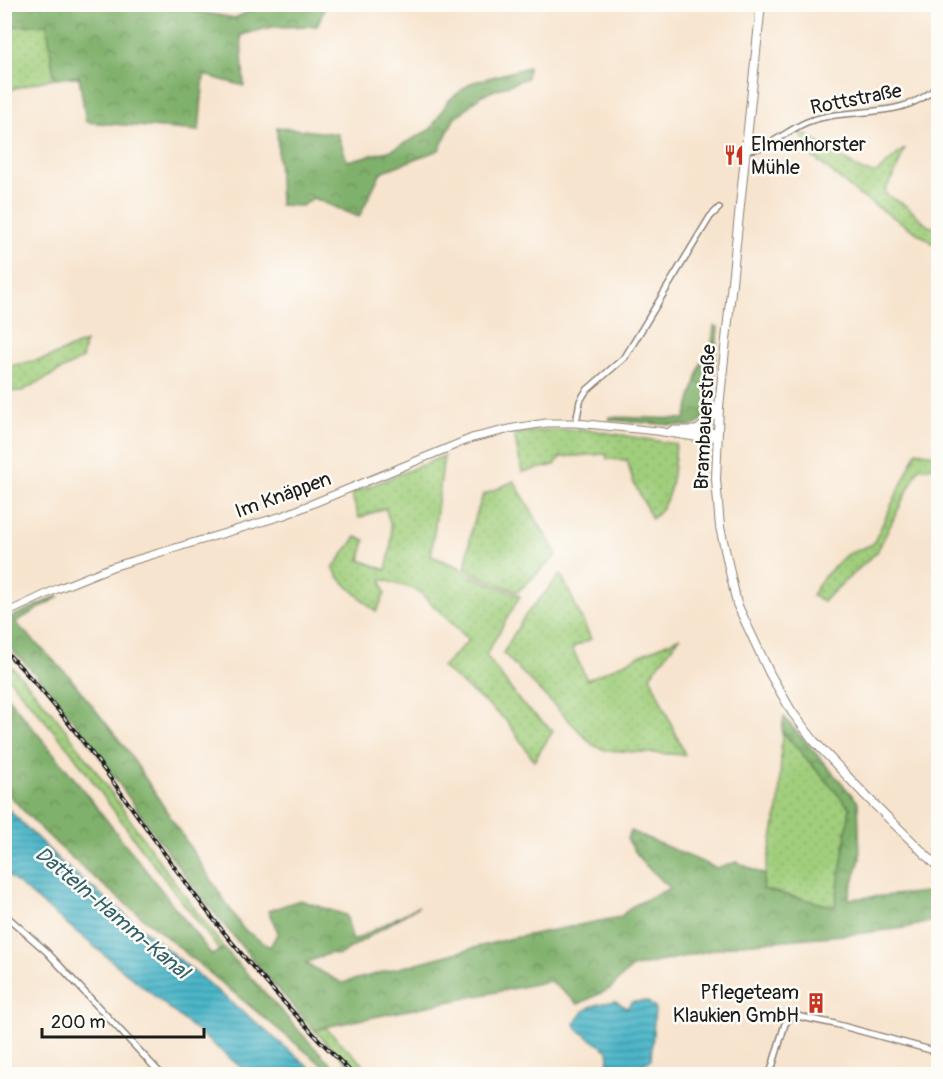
<svg xmlns="http://www.w3.org/2000/svg" width="943" height="1079" font-family="Pangolin,sans-serif">
  <style>
    .grass { fill: url(#grass-dots); stroke: #5e754c; stroke-width: 1.5 }
    .forest { fill: url(#forest-crowns); stroke: #4e6644; stroke-width: 1.5 }
    .water { fill: url(#water-rules); stroke: #346972; stroke-width: 1.5 }
    .lines { fill: none; stroke-linecap: round; stroke-linejoin: round }
    .minor-casing { stroke: #8a8075; stroke-width: 8 }
    .tertiary-casing { stroke: #8a8075; stroke-width: 9 }
    .secondary-casing { stroke: #8a8075; stroke-width: 10 }
    .minor { stroke: #fff; stroke-width: 5 }
    .tertiary { stroke: #fff; stroke-width: 7 }
    .secondary { stroke: #fff; stroke-width: 8 }
    .rail-casing { stroke: #1c1c1c; stroke-width: 4 }
    .rail { stroke: #fdfcf7; stroke-width: 1.5; stroke-dasharray: 4.5; stroke-linecap: butt }
    .labels { text-anchor: middle; dominant-baseline: central; stroke-width: 5; stroke-linejoin: round; paint-order: stroke }
    .street-label { font-size: 20px; fill: #1c1c1c; stroke: #fdfcf7 }
    .poi-label { font-size: 20px; fill: #1c1c1c; stroke: #fdfcf7; text-anchor: start }
    .water-label { font-size: 21px; font-style: italic; fill: #316169; stroke: #fdfcf7 }
  </style>
  <defs>
    <pattern id="grass-dots" width="8" height="8" patternUnits="userSpaceOnUse" patternTransform="scale(1.5)"><rect width="8" height="8" fill="#a0ce7c"/><path d="M2 2h.1M6 6h.1" fill="none" stroke="#89b06b" stroke-width="1.8" stroke-linecap="round"/></pattern>
    <pattern id="forest-crowns" width="20" height="18" patternUnits="userSpaceOnUse" patternTransform="scale(1.5)"><rect width="20" height="18" fill="#80b16c"/><path d="M2 6a3 3 0 1 1 6 0M12 15a3 3 0 1 1 6 0" fill="none" stroke="#688f58"/></pattern>
    <pattern id="water-rules" width="6" height="5" patternUnits="userSpaceOnUse" patternTransform="scale(1.5)"><rect width="6" height="5" fill="#4bb6c8"/><path d="M0 2.5h6" fill="none" stroke="#3e93a2"/></pattern>
  </defs>
  <rect width="100%" height="100%" fill="#fdfcf7"/>
  <filter id="ink" filterUnits="userSpaceOnUse"><feTurbulence type="fractalNoise" baseFrequency=".0167" numOctaves="2"/><feDisplacementMap in="SourceGraphic" scale="12" xChannelSelector="R" yChannelSelector="G"/><feConvolveMatrix kernelMatrix="1 2 1 2 8 2 1 2 1" color-interpolation-filters="sRGB"/></filter>
  <filter id="wash" filterUnits="userSpaceOnUse"><feTurbulence type="fractalNoise" baseFrequency=".008" numOctaves="4" result="noise"/><feDisplacementMap in="SourceGraphic" scale="24" xChannelSelector="R" yChannelSelector="G"/><feGaussianBlur stdDeviation="1.35" result="paint"/><feColorMatrix in="noise" values="0 0 0 0 0 0 0 0 0 0 0 0 0 0 0 0 0 1.4 0 .05"/><feComposite in="paint" operator="in"/></filter>
  <g filter="url(#wash)">
    <rect width="100%" height="100%" fill="#f7e4ce"/>
    <path class="grass" d="M47 23 54 78 5 91V27Z
      M802 132 862 171 876 173 905 148 897 169 884 193 908 207 928 226 938 228V250L934 244 859 195 813 157 799 133Z
      M85 342 82 359 22 391 5 392V367L47 358Z
      M549 430H591L676 444C673 471 674 501 652 519L633 481 627 460 607 459 606 454 560 457 555 465 522 472 514 434Z
      M917 451 938 456V467L919 468 877 552 823 601 812 595 823 578 846 555 873 544Z
      M444 456 431 556 459 567 464 573 520 596 486 655 521 703 553 731 534 761 507 721 442 667 469 640 417 590 381 579 385 594 376 612 340 579 333 568 356 537 365 540 360 560 386 570C392 546 395 531 385 508L359 518 351 494Z
      M514 481 557 555 517 592 465 570 472 527 483 495Z
      M561 574 591 639 572 648 587 680 680 637 650 676 685 755 605 750 593 745 503 653 524 617Z
      M5 660C62 717 104 783 150 848 174 882 199 915 224 948L220 951 143 851 70 750 5 674Z
      M782 731 850 808 835 907 762 889 779 804Z
      M325 1027 373 1074H358L315 1031Z"/>
    <path class="forest" d="M5 4 165 5 170 7 235 18 262 5H326L317 26 272 27 241 35 244 86 204 75 199 131 86 122 79 77 54 78 47 24 5 27Z
      M528 67 527 78 482 95 454 119 439 150 381 172 359 217 313 198 302 206 280 205 277 127 338 134 347 161 392 150 431 129 448 101 471 83Z
      M714 326 718 327C716 347 715 411 699 423 695 426 690 426 686 426L609 420V417L685 419 701 363 709 368Z
      M57 596 59 597 15 622 69 676 127 750 243 929 270 947 278 932 268 911 300 900 346 915 353 941 419 906 339 955 330 953 305 963 342 983 508 939 620 917 631 907 670 888 642 862 627 839 631 831 716 868 737 862 765 875 762 889 835 907 850 808 782 731 784 717 858 802 860 859 848 899 938 891V920L905 928 854 934 740 944 631 968 610 989 578 1004 550 981 325 1027 315 1031C260 970 207 907 159 840 110 773 65 700 5 643V620Z
      M5 694 73 777 212 955 224 948 312 1045 335 1068 331 1072C275 1027 219 981 164 935 108 890 52 845 5 790Z"/>
    <path class="water" d="M4 805 60 861 318 1074H249L5 873Z
      M615 1001 627 1008 632 1002 647 1001 655 1008 651 1060 643 1064 638 1074H628L606 1068 609 1058 608 1051 577 1029 575 1023C585 1005 596 1004 615 1001Z"/>
  </g>
  <g filter="url(#ink)">
    <g class="lines">
      <g class="minor-casing">
        <path id="minor" d="M745 150C769 150 785 131 807 122 852 105 901 122 938 86
          M576 423 580 401 586 391 625 357 710 217 719 208
          M4 914 46 951 161 1074
          M770 1074 785 1024 792 1015 835 1024 938 1052"/>
      </g>
      <g class="tertiary-casing">
        <path id="tertiary" d="M672 430H708L717 435
          M4 614 57 589 112 567 285 515 472 438 514 428 546 423H576L657 431 707 439 717 435"/>
      </g>
      <g class="secondary-casing">
        <path id="secondary" d="M761 4 719 407 716 479 720 527 737 604 770 674 792 712 814 741 866 796 938 867
          M698 430 707 422 718 408"/>
      </g>
      <use href="#minor" class="minor"/>
      <use href="#tertiary" class="tertiary"/>
      <use href="#secondary" class="secondary"/>
      <g class="rail-casing">
        <path id="rail" d="M4 650C76 722 130 808 191 890 240 956 295 1017 353 1074"/>
      </g>
      <use href="#rail" class="rail"/>
    </g>
  </g>
  <defs>
    <g id="restaurant-bare" transform="scale(1.62)"><path d="M-5-6h1v4h1v-4h1v4h1v-4h1v5L-1.5 .5V6h-2V.5L-5-1ZM5-6V6H3V1.5H1.5Q1.5-4 5-6Z" fill="#c8321e" stroke="#fdfcf7" stroke-width="2.5" paint-order="stroke"/></g>
    <g id="building-bare" transform="scale(1.62)"><path d="M-4-6H4V6H1V3H-1V6H-4ZM-2.5-4.3h1.7v1.8h-1.7ZM.8-4.3h1.7v1.8H.8ZM-2.5-1h1.7V.8h-1.7ZM.8-1h1.7V.8H.8Z" fill="#c8321e" stroke="#fdfcf7" stroke-width="2.5" paint-order="stroke"/></g>
  </defs>
  <g fill-rule="evenodd">
    <use href="#restaurant-bare" x="734" y="155"/>
    <use href="#building-bare" x="816" y="1003"/>
  </g>
  <g class="labels">
    <g class="street-label">
      <text transform="translate(856 99) rotate(-11)">Rottstraße</text>
      <text transform="translate(705 417) rotate(-87)">Brambauerstraße</text>
      <text transform="translate(283 495) rotate(-20)">Im Knäppen</text>
    </g>
    <g class="poi-label">
      <text x="751" y="144">Elmenhorster<tspan x="751" dy="23">Mühle</tspan></text>
      <text x="799" y="992" text-anchor="end">Pflegeteam<tspan x="799" dy="23">Klaukien GmbH</tspan></text>
    </g>
    <g class="water-label">
      <text transform="translate(112 913) rotate(40)">Datteln-Hamm-Kanal</text>
    </g>
  </g>
  <rect width="943" height="1079" fill="none" stroke="#fdfcf7" stroke-width="24"/>
  <path d="M42 1028v9h162v-9" fill="none" stroke="#1c1c1c" stroke-width="3"/>
  <text x="51" y="1028" font-size="18" fill="#1c1c1c" stroke="#fdfcf7" stroke-width="4.5" paint-order="stroke">200 m</text>
</svg>
